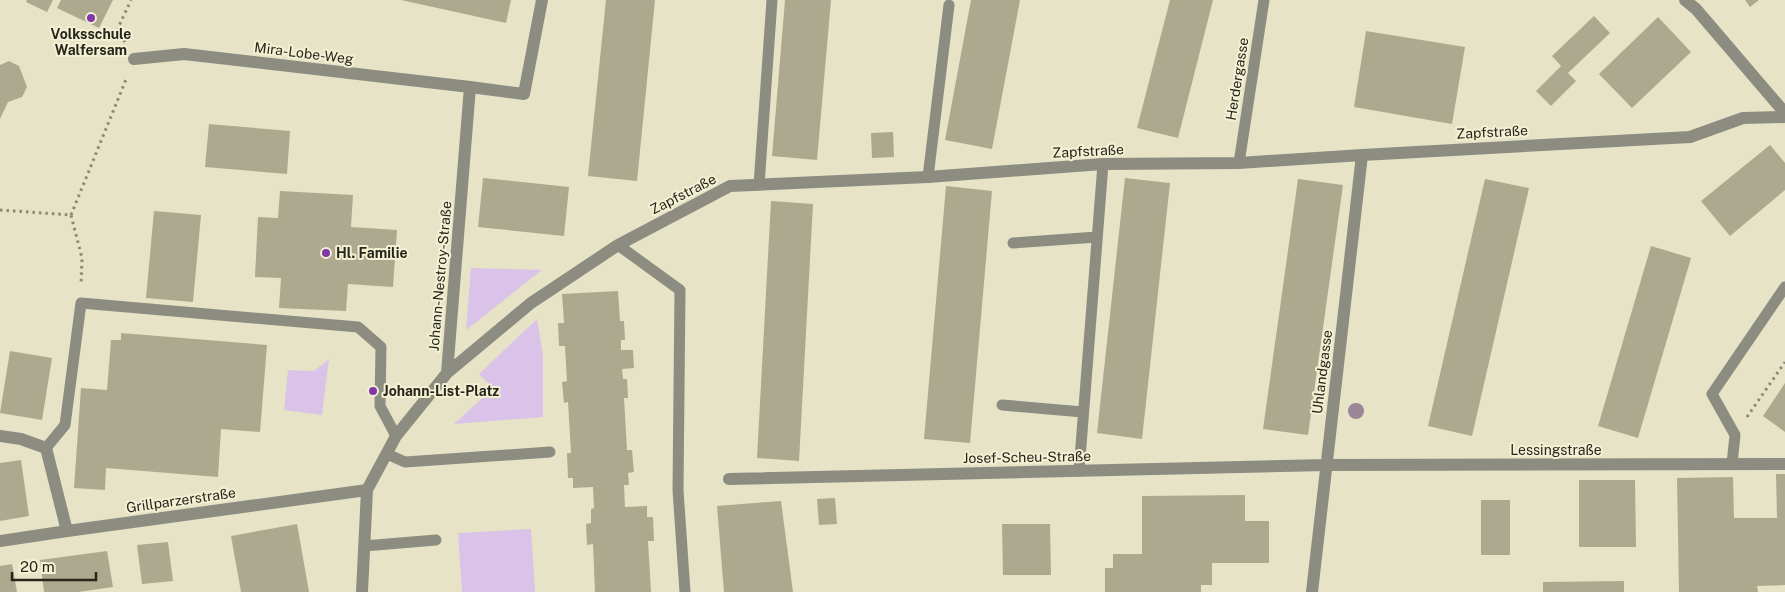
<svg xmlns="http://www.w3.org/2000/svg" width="1785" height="592" font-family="'Public Sans',sans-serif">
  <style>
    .green { fill: #dbc2e9 }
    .building { fill: #aca98f }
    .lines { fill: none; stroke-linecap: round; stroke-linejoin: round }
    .path { stroke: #8b8976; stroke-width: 3; stroke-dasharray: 2.5 4; stroke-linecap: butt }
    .lane { stroke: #8d8c81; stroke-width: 11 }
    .street { stroke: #8d8c81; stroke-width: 12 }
    .tree { fill: #9a8696 }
    .poi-dot { fill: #8336a7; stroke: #f3f0d4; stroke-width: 2 }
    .labels { text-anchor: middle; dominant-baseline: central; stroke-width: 4; stroke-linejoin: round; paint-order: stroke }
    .poi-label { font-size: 14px; font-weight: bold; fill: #27261c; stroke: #f3f0d4; text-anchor: start }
    .street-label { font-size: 14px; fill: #27261c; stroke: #f3f0d4 }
  </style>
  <rect width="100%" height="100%" fill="#e6e3c7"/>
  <path class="green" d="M471 268 542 270 466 330Z
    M537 319 543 356V417L454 424 493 388 479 374Z
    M329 359 322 415 284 410 288 370 314 371Z
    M531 529 535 592H462L458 533Z"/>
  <path class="building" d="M27 0H53L47 12 26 2Z
    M61 0H113L99 28 57 8Z
    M401 0H511L506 23Z
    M606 0H655L637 181 588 176Z
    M785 0H831L817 160 772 156Z
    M971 0H1020L992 149 945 140Z
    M1170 0H1213L1178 138 1137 128Z
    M1745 0H1759L1750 7Z
    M1594 16 1610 33 1568 73 1576 81 1551 106 1536 91 1561 66 1552 56Z
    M1658 17 1691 52 1632 108 1599 74Z
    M1366 31 1465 47 1452 124 1354 107Z
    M9 61 19 66 27 87 22 97 8 102 0 119V65Z
    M209 124 290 131 287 174 205 167Z
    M893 132 894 157 872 158 871 133Z
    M1770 145 1785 163V190L1730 236 1701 201Z
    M483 178 569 187 564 236 478 227Z
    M1125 178 1170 183 1142 439 1097 433Z
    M1298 179 1343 185 1308 435 1263 429Z
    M1485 179 1529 188 1472 436 1428 426Z
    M946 186 992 191 970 443 924 439Z
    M280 191 353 195 351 227 397 230 393 287 348 284 346 311 279 308 281 278 255 277 258 217 278 218Z
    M771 201 813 204 799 461 757 458Z
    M154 211 201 215 193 302 146 298Z
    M1651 246 1691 258 1638 438 1598 426Z
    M618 291 620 321H624L625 340H621V350H633L634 368 622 369 623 379H627L628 398H624L627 450H632L634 472 628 473 629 485H624L625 507 647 506V517H653L654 541H648L651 592H595L593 544 587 545 586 524 591 523V509L594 508 593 487 573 488V478H568L567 453H571L568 402 564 403 562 382 567 381 565 346H559L558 323H564L562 294Z
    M121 333 267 345 260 432 221 429 218 477 106 468 105 490 74 488 81 388 107 390 111 340H121Z
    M10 351 52 358 42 420 0 413Z
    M1785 383V432L1763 416Z
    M21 460 29 516 0 521V463Z
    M1776 474H1785V585L1757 586 1758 592H1679L1677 478 1733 477 1734 518H1777Z
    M1579 480H1635L1636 547H1579Z
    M1245 495V521H1269V563H1212V585H1201V592H1105V568H1113V554H1142V496Z
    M835 498 837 524 819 525 817 499Z
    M1481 500H1510V555H1481Z
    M781 501 793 592H724L717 506Z
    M297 524 309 592H241L231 536Z
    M1002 524H1050L1051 575H1003Z
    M168 542 173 581 142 584 137 545Z
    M107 551 113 587 78 592H44L40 560Z
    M12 564 17 592H0V566Z
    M1624 581V592H1543V582Z"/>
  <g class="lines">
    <path class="path" d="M125 42 118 28 131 0
      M0 210 71 215 82 258 81 285
      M71 215 127 77
      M1747 417 1785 362"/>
    <path class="lane" d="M1239 163 1264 0
      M928 177 949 5
      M759 185 772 0
      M1013 243 1097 237
      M618 245 680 290 678 490 685 592
      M1002 405 1083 412
      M46 448 65 425 81 303 358 327 381 347 380 406 396 436
      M387 454 405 462 550 452
      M1732 464 1735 435 1712 394 1785 287
      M1079 471 1103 164
      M364 546 436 540"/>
    <path class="street" d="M1685 0 1696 9 1785 113
      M134 59 184 54 470 87
      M447 373 531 303 618 245 730 186 928 177 1103 164 1239 163 1362 155 1690 137 1743 118 1785 117
      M0 436 21 439 46 448 67 531
      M729 479 1326 465 1785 464
      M0 541 67 531 367 490
      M362 592 367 490 396 436 447 373 470 87 524 94 542 0
      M1312 592 1362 155"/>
  </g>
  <circle class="tree" cx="1356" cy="411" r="8"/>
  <g class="poi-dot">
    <circle cx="91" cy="18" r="5"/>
    <circle cx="326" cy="253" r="5"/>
    <circle cx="373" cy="391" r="5"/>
  </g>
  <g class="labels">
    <g class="poi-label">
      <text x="91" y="34" text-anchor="middle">Volksschule<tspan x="91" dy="16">Walfersam</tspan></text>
      <text x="336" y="253">Hl. Familie</text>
      <text x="383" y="391">Johann-List-Platz</text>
    </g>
    <g class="street-label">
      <text transform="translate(304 53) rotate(7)">Mira-Lobe-Weg</text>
      <text transform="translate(1237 79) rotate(-81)">Herdergasse</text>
      <text transform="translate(1492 132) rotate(-3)">Zapfstraße</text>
      <text transform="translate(1088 151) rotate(-3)">Zapfstraße</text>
      <text transform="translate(683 194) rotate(-27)">Zapfstraße</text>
      <text transform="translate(440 276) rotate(-85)">Johann-Nestroy-Straße</text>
      <text transform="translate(1322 372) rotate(-83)">Uhlandgasse</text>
      <text x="1556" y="450">Lessingstraße</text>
      <text transform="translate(1027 457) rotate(-1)">Josef-Scheu-Straße</text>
      <text transform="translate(181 500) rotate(-8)">Grillparzerstraße</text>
    </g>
  </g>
  <path d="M12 572v8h84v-8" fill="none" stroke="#27261c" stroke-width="2.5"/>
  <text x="20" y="572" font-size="15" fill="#27261c" stroke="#f3f0d4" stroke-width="4" paint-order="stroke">20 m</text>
</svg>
